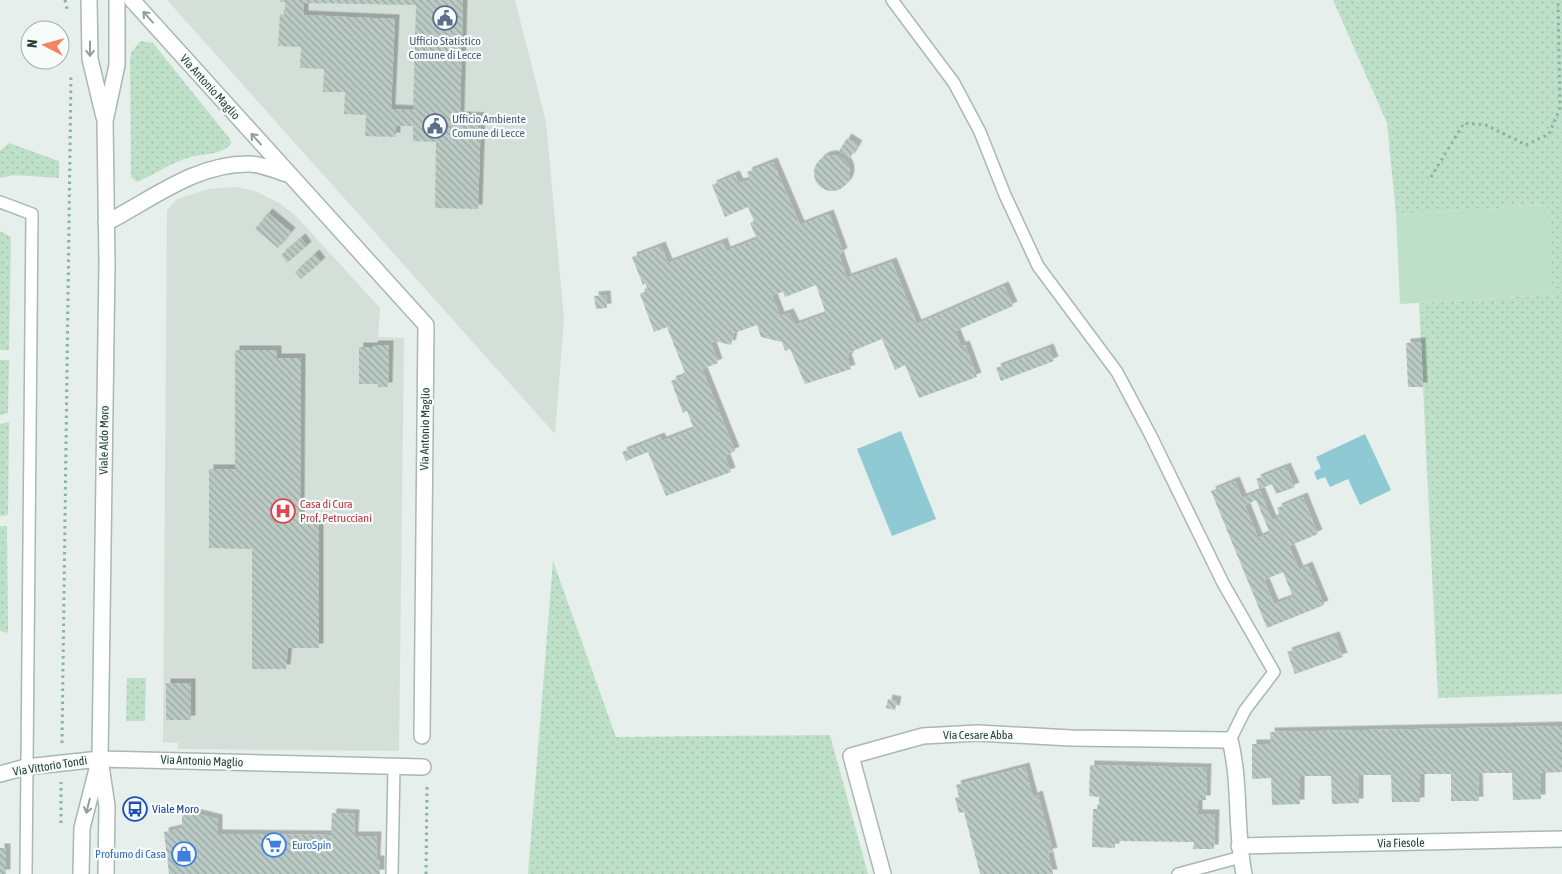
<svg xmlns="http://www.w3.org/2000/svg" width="1562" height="874" font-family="'Asap Condensed',sans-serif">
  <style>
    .built { fill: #d4dfda }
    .grass { fill: url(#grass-dots) }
    .pitch { fill: #bfe0c8 }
    .water { fill: #8ec9d4 }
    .building { fill: url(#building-back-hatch); fill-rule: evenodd; filter: url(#shadow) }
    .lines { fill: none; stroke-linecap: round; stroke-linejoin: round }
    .service-casing { stroke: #a8b8b2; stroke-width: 14 }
    .minor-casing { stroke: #a8b8b2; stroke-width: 18 }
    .path { stroke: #86b3a5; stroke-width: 3; stroke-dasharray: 2.5 4; stroke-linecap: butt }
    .service { stroke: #fff; stroke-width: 11 }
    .minor { stroke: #fff; stroke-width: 15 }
    .oneway { stroke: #92a09c }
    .labels { text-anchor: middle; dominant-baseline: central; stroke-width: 4.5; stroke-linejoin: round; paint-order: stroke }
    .service-label { font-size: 12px; fill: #4e5e75; stroke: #f7fbf9 }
    .street-label { font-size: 12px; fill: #24423a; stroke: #f7fbf9 }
    .health-label { font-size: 12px; fill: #be3a42; stroke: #f7fbf9; text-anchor: start }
    .transit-label { font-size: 12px; fill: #164399; stroke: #f7fbf9; text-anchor: start }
    .shop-label { font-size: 12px; fill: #366cbe; stroke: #f7fbf9; text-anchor: start }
  </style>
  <defs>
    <pattern id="grass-dots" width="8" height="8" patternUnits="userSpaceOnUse" patternTransform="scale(1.25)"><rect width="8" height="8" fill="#bfe0c8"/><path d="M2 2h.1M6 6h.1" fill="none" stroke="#a4c1ad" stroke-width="1.8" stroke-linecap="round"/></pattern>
    <pattern id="building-back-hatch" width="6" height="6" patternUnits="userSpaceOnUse" patternTransform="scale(1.25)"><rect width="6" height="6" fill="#bbcac4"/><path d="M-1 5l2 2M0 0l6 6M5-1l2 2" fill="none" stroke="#98a6a0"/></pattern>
    <filter id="shadow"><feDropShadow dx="4.5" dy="-4.5" stdDeviation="0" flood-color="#0004"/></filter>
  </defs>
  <rect width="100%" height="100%" fill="#e6efeb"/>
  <path class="built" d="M167 0H515L546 122 564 319 555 434Z
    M235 187 255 191 279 203 295 215 380 308 378 337 404 338 399 751 178 749V743L163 742 167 210 177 199 208 189Z"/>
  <path class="grass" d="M1333 0H1562V694L1438 698 1419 303 1552 295 1547 205 1396 214 1387 123Z
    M140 41 153 43 230 139 231 144C224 154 202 154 191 157 171 162 155 175 137 182L131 177 130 60 131 53Z
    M9 143 59 161V178L14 175 0 178V151Z
    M0 231 11 237 9 350H0Z
    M0 360H9L8 413 0 415Z
    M9 422 8 515 0 516V424Z
    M0 526H7L8 633 0 631Z
    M553 561 616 737 830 735 868 874H528Z
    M127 678H146L145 721H126Z"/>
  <path class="pitch" d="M1547 205 1553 295 1400 304 1396 214Z"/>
  <path class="water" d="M901 431 936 519 892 536 857 449Z
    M1365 434 1391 490 1360 505 1348 479 1330 487 1325 477 1317 480 1314 472 1321 468 1316 457Z"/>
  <path class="building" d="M280 0H463L460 116 481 117 478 209 435 208 436 142 413 141V126H396V137L365 136 366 115 344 114 345 92H323L324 69 300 68 301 47 278 46 280 14 285 15V2H280ZM304 3 416 5 413 110 391 109 395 19 304 15Z
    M847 138 858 145 850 158 839 151Z
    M814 173a18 18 0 1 1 36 0a18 18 0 1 1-36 0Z
    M773 162 800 225 829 214 843 252 839 255 847 278 892 262 917 324 1004 286 1013 306 955 331 961 346 965 345 977 377 919 398 905 365 895 370 882 339 848 353 849 357 847 358 851 369 805 384 790 349 785 351 782 342 761 337 757 325 734 333 731 345 715 341 711 343 718 363 702 369 735 451 725 456 731 472 666 496 648 452 626 461 622 452 660 437 662 441 694 429 687 411 683 413 671 381 686 375 667 327 654 332 640 294 648 290 645 283 643 285 632 257 661 246 668 263 723 242 726 251 757 239 750 223 754 221 748 207 725 217 712 185 735 175 739 183 750 180 747 172ZM816 285 826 314 795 325 789 313 780 316 772 295 783 292 785 297Z
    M268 213 291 232 278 248 255 229Z
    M301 238 307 246 287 263 281 255Z
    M315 254 321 262 301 279 295 272Z
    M606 295 607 308 596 309 594 296Z
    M1421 342 1423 387H1408L1406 343Z
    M374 345H389L388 387H378V384H359V347H373Z
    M1049 348 1054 361 1001 381 996 368Z
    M235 350H277V358H301L300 523H319V648H288L286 669H252V549L209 548V469H235Z
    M1286 467 1295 487 1276 494 1272 484 1260 489 1256 479Z
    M1235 481 1242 498 1260 491 1272 520 1280 517 1277 508 1303 497 1318 534 1289 546 1299 570 1308 566 1324 605 1267 628 1211 491ZM1256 500 1270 533 1258 538 1245 505ZM1283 572 1293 597 1274 604 1264 580Z
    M1335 636 1343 657 1295 674 1287 652Z
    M166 683H191V720H166Z
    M888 699 897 701 895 710 886 708Z
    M1562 726V772L1541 773V799L1513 800 1512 773H1478L1479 801H1451V774H1420V802H1392L1391 775H1359V803L1332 804 1331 776H1300V804L1272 805 1271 778 1252 779V744H1271L1270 732Z
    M1090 765 1207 768 1206 800H1198V814H1215L1214 849H1193L1194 842 1115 841V848L1092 847 1093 809H1099V797L1089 796Z
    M1025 767 1033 797 1038 795 1053 852 1048 853 1053 874H980L964 812 959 813 955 798 959 797 956 785Z
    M182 810 218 819V834L331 835 332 813 355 814 354 836H377L376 860H380V874H169L164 832 182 828Z
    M0 848H6V874H0Z"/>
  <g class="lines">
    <g class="service-casing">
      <path id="service" d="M892 0 954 83 980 132 1005 195 1038 266 1117 372 1150 434 1223 583 1274 672 1245 710 1230 740
        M0 202 32 214 26 874
        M392 874 394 767
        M1178 874 1241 857"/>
    </g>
    <g class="minor-casing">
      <path id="minor" d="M89 0 90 59 104 117
        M132 0 426 325 422 736
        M106 223C152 199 196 163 250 164 262 164 276 171 287 174
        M0 774 26 767 100 759 423 767
        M1239 846 1562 839
        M81 874 82 828 98 765
        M106 874 107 806 100 759 107 263 105 121 117 65V0
        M883 874 851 756 923 736 978 733 1071 738 1230 740C1241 783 1235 830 1244 874"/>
    </g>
    <path class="path" d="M65 0 67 9
      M1431 177 1464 123 1486 125 1526 145 1549 134 1560 108 1558 0
      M62 743 71 75
      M61 823V782
      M426 874 427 787"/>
    <use href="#service" class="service"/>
    <use href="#minor" class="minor"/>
  </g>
  <defs><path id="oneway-shaft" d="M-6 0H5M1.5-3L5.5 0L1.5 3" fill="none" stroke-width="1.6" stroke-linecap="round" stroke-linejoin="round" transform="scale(1.25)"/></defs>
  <g class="oneway">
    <use href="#oneway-shaft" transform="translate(148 17) rotate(-132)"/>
    <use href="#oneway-shaft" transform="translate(90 49) rotate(90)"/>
    <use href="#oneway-shaft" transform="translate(256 139) rotate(-132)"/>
    <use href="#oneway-shaft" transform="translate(88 806) rotate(104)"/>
  </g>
  <defs>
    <g id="civic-ring" transform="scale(1.25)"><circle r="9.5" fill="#f7fbf9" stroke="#5c6f8a" stroke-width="1.5"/><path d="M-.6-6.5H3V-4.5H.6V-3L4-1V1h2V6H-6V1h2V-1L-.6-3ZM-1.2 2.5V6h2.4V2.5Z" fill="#5c6f8a"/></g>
    <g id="hospital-ring" transform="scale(1.25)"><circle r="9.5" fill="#f7fbf9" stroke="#e0444e" stroke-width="1.5"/><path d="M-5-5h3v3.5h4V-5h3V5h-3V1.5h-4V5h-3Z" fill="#e0444e"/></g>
    <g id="bus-ring" transform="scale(1.25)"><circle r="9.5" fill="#f7fbf9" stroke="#1a4fb4" stroke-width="1.5"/><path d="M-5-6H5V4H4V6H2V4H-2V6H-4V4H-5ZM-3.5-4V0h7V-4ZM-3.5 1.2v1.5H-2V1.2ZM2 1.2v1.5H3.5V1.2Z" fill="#1a4fb4"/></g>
    <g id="supermarket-ring" transform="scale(1.25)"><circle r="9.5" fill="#f7fbf9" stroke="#3f7fe0" stroke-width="1.5"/><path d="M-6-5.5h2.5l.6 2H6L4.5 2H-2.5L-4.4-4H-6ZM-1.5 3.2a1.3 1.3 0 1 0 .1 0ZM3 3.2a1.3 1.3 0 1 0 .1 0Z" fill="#3f7fe0"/></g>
    <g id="shop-ring" transform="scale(1.25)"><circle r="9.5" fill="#f7fbf9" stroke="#3f7fe0" stroke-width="1.5"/><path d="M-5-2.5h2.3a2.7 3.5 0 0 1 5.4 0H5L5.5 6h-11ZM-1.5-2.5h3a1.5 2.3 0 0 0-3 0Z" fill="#3f7fe0"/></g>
  </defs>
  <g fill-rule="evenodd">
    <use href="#civic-ring" x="445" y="18"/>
    <use href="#civic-ring" x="435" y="126"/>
    <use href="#hospital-ring" x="283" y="511"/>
    <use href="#bus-ring" x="135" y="809"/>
    <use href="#supermarket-ring" x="274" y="845"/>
    <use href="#shop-ring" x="184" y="854"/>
  </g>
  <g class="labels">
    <g class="service-label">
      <text x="445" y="41">Ufficio Statistico<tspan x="445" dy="14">Comune di Lecce</tspan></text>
      <text x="452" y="119" text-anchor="start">Ufficio Ambiente<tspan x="452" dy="14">Comune di Lecce</tspan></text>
    </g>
    <g class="street-label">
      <text transform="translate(210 87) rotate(48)">Via Antonio Maglio</text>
      <text transform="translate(425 429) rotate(-89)">Via Antonio Maglio</text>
      <text transform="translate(104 440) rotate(-89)">Viale Aldo Moro</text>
      <text x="978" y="735">Via Cesare Abba</text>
      <text transform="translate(202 761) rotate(2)">Via Antonio Maglio</text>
      <text transform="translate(50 766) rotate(-9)">Via Vittorio Tondi</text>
      <text transform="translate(1401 843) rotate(-1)">Via Fiesole</text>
    </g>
    <g class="health-label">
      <text x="300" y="504">Casa di Cura<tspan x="300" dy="14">Prof. Petrucciani</tspan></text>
    </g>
    <g class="transit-label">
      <text x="152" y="809">Viale Moro</text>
    </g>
    <g class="shop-label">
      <text x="292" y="845">EuroSpin</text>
      <text x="166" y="854" text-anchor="end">Profumo di Casa</text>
    </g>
  </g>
  <g transform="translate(45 45) rotate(276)"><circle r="24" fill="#f7fbf9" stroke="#a3b1ad"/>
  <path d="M0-4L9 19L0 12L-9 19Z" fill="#f4845f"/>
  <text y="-8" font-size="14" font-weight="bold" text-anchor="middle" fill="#24423a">N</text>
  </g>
</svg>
